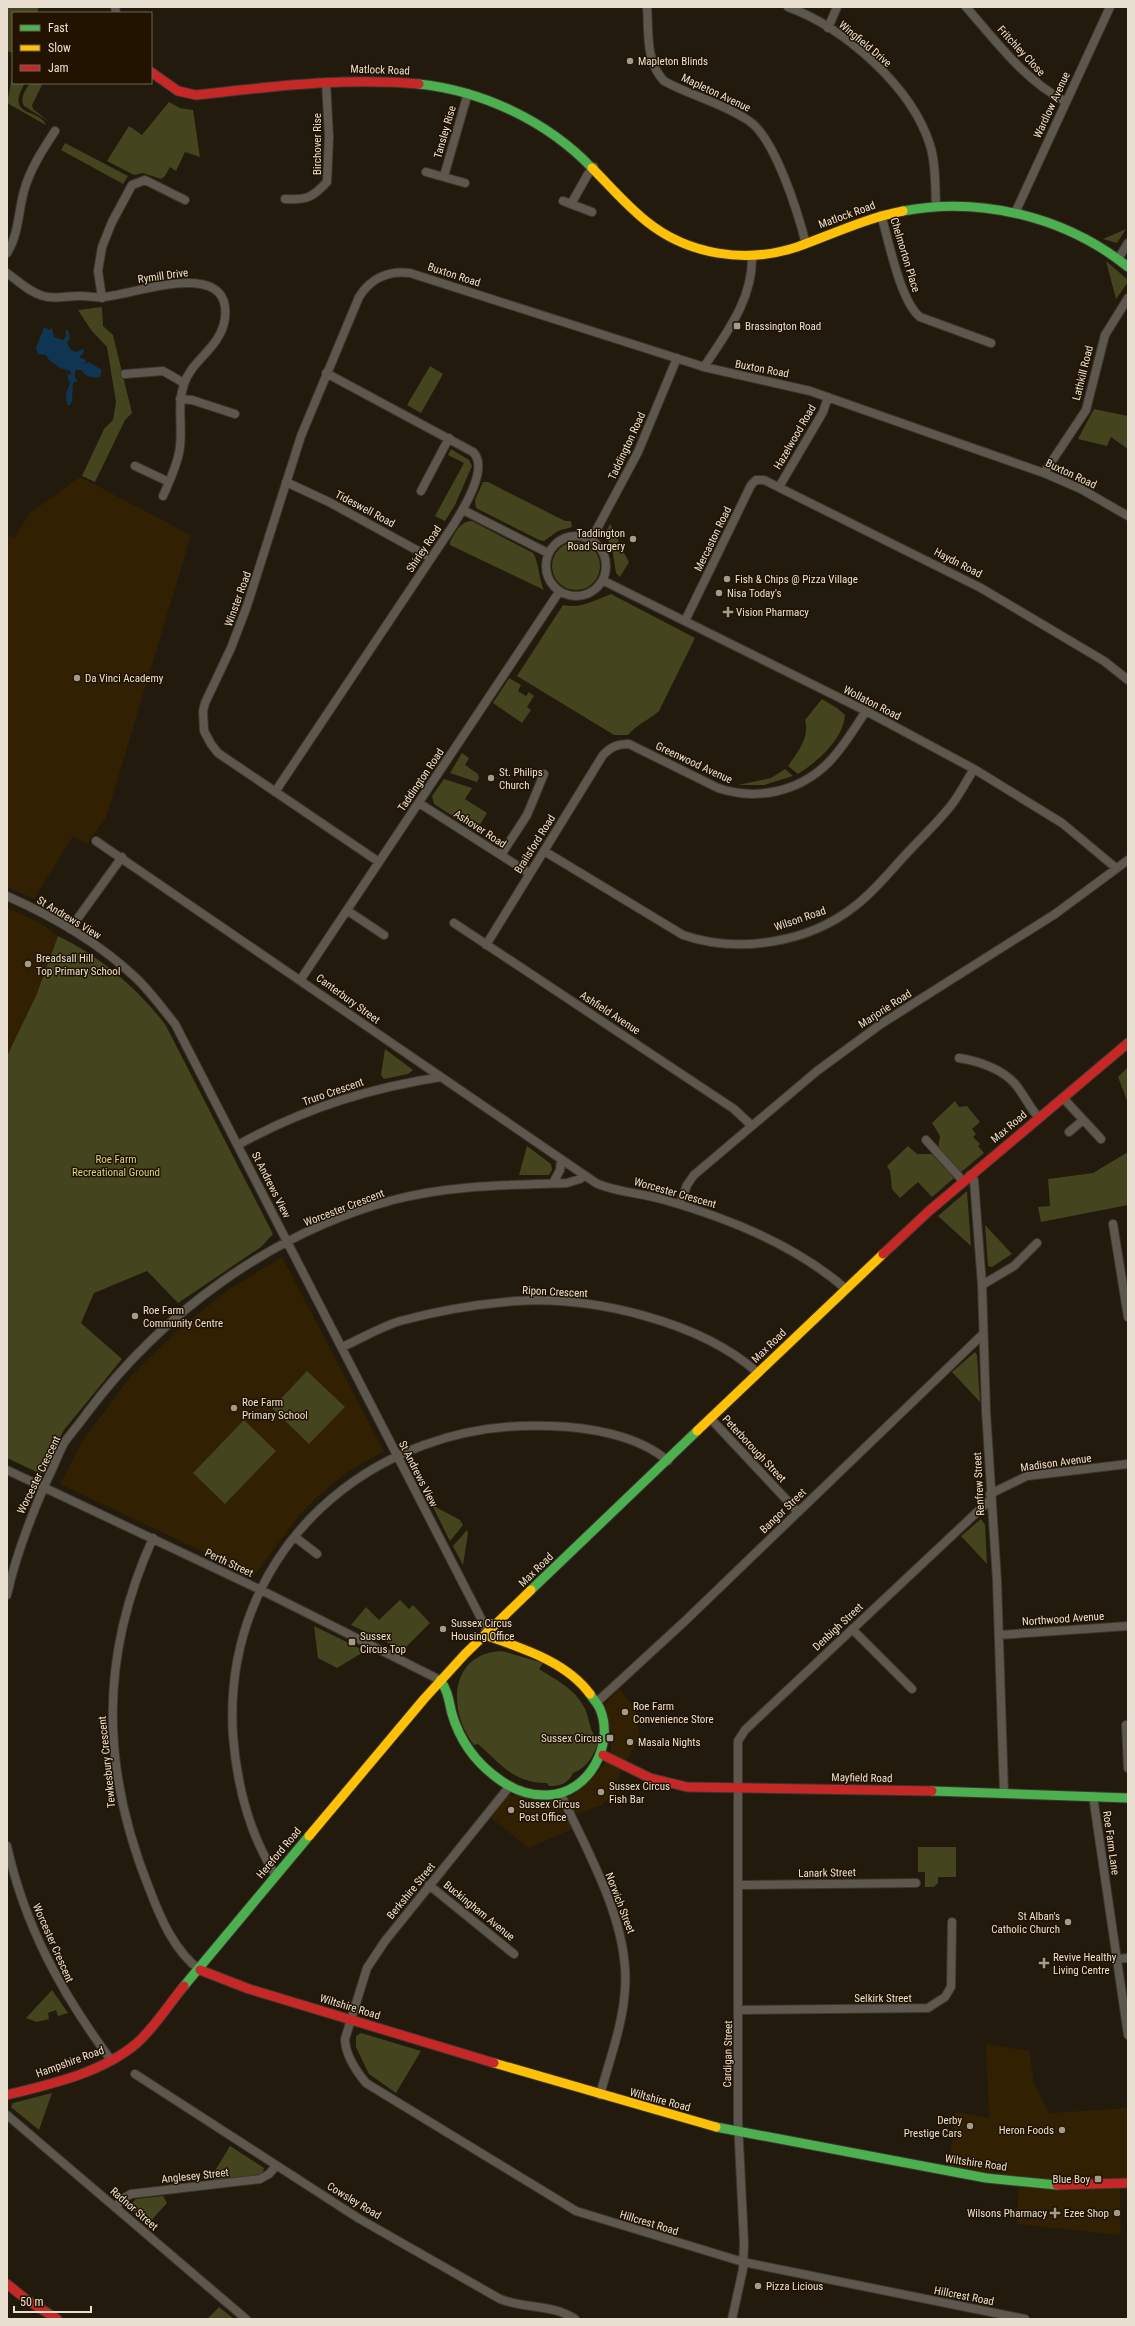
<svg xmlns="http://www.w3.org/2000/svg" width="1135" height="2326" font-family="'Roboto Condensed',sans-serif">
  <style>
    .built { fill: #312002 }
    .green { fill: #44441e }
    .water { fill: #0f3552 }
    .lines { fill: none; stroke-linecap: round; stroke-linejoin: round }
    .street-casing { stroke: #3c362d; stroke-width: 10 }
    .fast-casing { stroke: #3c362d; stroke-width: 11 }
    .slow-casing { stroke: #3c362d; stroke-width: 11 }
    .jam-casing { stroke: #3c362d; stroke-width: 11 }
    .street { stroke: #5d574d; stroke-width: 8 }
    .fast { stroke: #4caf50; stroke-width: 9 }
    .slow { stroke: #ffc107; stroke-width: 9 }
    .jam { stroke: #c62828; stroke-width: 9 }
    .poi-dot { fill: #a49b8d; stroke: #211300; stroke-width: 1.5 }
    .labels { text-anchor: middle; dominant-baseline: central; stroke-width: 3; stroke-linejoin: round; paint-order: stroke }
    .street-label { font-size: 11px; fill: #eae0d2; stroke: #211300 }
    .poi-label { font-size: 11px; fill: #eae0d2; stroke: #211300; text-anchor: start }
    .park-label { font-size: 11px; fill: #d0d483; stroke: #211300 }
  </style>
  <rect width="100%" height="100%" fill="#221a0c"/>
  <path class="built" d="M80 477 191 535 106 818 87 844 73 836 34 899 7 887V534L14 538 30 513Z
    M7 907 42 924 58 936 39 992 7 1056Z
    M282 1257 384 1451 346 1473 317 1497 301 1513 254 1576 60 1484 83 1440 131 1376 178 1330 228 1290Z
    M619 1689 635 1707 640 1737 621 1770 614 1792 602 1805 576 1814 572 1829 529 1848 491 1818 507 1794 546 1801 572 1796 602 1768 611 1752V1732L605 1704Z
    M986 2044 1029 2051 1034 2083 1049 2113 1128 2108V2177L1120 2178 1121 2235 1017 2224 1019 2177 949 2168 955 2112 989 2118Z"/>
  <path class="green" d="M7 7H39L37 13H13V53L7 51Z
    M13 73V83H25C4 118 40 108 46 125L7 103Z
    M30 83H43L32 105 33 109 48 121 24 106C20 97 25 91 30 83Z
    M169 102 180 108 193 110 200 157 185 152 176 171 170 167 165 176 161 179 143 173 134 175 107 161 129 126 142 135Z
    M65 143 128 176 123 184 61 150Z
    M1126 229 1117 243 1103 239Z
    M1106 261 1127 279 1128 282 1116 299Z
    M102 307 103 326 113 335 132 413 125 420 95 482 82 476 104 429 113 420 116 402 107 347 91 330 78 310Z
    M430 366 443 374 421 413 407 405Z
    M1094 409 1128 416V449L1111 437 1107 446 1078 439Z
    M451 449 469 460 472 466 455 505 445 521 435 516 464 463 448 455Z
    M483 482H488L565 521H571L572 527 558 531 544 541 539 540 476 508 475 500Z
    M472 521 533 553C538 559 539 579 544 590L450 545V542C455 533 460 521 472 521Z
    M610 524 619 542 611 545 604 535Z
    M552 566a24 24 0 1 1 48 0a24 24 0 1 1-48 0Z
    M619 544 629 562 620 577 616 573 612 548Z
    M611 594 695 638 659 711C649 720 637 724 628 735H614L517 676 563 605C581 609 595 600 611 594Z
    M509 678 521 685 518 691 526 696 529 692 534 696 527 707 531 710 522 723 493 703Z
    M822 699 837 708 845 715C843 740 818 761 798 774L788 766C798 752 810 737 805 720Z
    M462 753 469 758 465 765 478 774 479 778 477 782 450 773Z
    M785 769 793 776 764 785H738L771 778Z
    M444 779 472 788 465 799 487 813 476 831 434 804 432 796Z
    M58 936C101 957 135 986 165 1024L273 1234 261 1247 178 1303 147 1271 94 1293 81 1323 122 1359 64 1430 41 1474 7 1458V1056L36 996Z
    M385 1049 413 1070 408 1074 384 1079 381 1075Z
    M1128 1067V1103L1118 1077Z
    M955 1101 959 1107 967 1106 980 1122 972 1129 976 1134 973 1137 980 1144 978 1146 984 1153 960 1173 938 1149 940 1136 932 1123Z
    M527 1146 551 1164 552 1170 549 1175H519Z
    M908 1146 917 1154H932L954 1178 932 1197 918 1182 900 1198 892 1189 890 1171 887 1166Z
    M1128 1152V1205L1041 1222 1038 1207 1050 1206 1048 1179 1093 1173Z
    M967 1191 971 1246 938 1216Z
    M985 1225 1012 1254 992 1267 988 1266Z
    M975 1352 977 1355 980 1402 952 1372Z
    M307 1371 345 1407 309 1444 272 1408Z
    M244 1420 276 1451 225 1504 193 1473Z
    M432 1505 460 1520 463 1525 450 1541Z
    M981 1519 985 1525 987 1564 961 1536Z
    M467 1530 468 1533 463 1565 453 1546Z
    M400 1600 409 1609 413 1605 430 1623 403 1650 351 1625 366 1607 379 1620Z
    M314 1626 365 1651 337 1668 318 1658Z
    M502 1651 543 1663 539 1669C556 1680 574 1688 584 1707 590 1718 589 1733 599 1740 595 1754 587 1768 573 1773 568 1784 560 1786 549 1786L547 1783C513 1783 501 1764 478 1744L474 1745C447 1711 449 1653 502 1651Z
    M918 1847H956V1877H938V1883L934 1887H925V1872H918Z
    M52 1990 68 2013 58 2016 56 2010 48 2013 49 2019 37 2022 26 2018Z
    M361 2033 421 2051 396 2093 369 2074 356 2047V2036Z
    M52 2093 39 2130 11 2107 13 2103Z
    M230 2146 264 2168 263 2172 258 2175 214 2180 213 2174Z
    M163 2196 167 2203 148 2224 132 2210V2203L136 2199Z
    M219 2307 234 2319H207Z"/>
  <path class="water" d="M44 327 49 330 52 328 54 337 63 340 66 336V330H68L70 338 67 343 71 350 76 352 83 349 84 352 79 357 86 360 85 364 89 362 102 370 100 377C91 379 86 376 81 370H75V378L78 381 73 383 72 401 70 405H67L66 393 70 384 67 375 71 374 70 371 60 368 49 360 46 355 38 354 36 348Z"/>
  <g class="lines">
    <g class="street-casing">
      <path id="street" d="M115 7 116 13
        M647 7C649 32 645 61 664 81 691 96 723 103 749 121 775 138 798 213 806 244
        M788 7C845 28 912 87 930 145 936 164 935 186 936 206
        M966 7C997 42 1024 80 1066 102
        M828 28 837 7
        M426 172 465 183
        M444 176 468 93
        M285 199C307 200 312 198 327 182L329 137 326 82
        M563 201 592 212
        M571 204 588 174 594 167
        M1015 213 1110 7
        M881 215C889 241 900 301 920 317L991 343
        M7 253C19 234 18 212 24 191 30 169 42 151 55 131
        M1118 259 1128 243
        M7 273C18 281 29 292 43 296 56 300 69 295 82 296 89 296 96 298 103 297 133 295 232 256 225 318 221 348 192 359 184 384 176 407 184 430 179 453 176 468 169 482 163 496
        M102 298 98 271 102 247 112 222 132 185 145 180 185 200
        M704 367C727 332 753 299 752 256
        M125 374 163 371 184 383
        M180 399 192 400 235 414
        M135 466 169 482
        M1044 473 1086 410 1105 335 1128 298
        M286 482 329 502 431 558
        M779 487 823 412 828 397
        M421 491 449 438
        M463 510 548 553
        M546 566a30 30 0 1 1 60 0a30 30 0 1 1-60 0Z
        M591 540 638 452 677 358
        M604 581 866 711 974 769 1062 823 1116 868
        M685 621 751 485 756 480H764L981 588 1104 661 1128 680
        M275 792 454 524C464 508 489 467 473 452L326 373
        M419 803 529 873
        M96 841 596 1183C614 1192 641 1193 661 1199 726 1217 794 1244 846 1289
        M544 851 683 935C738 954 809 943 855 906 875 891 891 870 908 852 923 836 940 820 953 803 961 792 967 780 974 769
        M501 855 527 815 544 774
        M379 862 218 753 211 744 204 731 203 711 205 703 231 648 247 606 301 436 359 297C370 279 388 270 410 273L704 367 810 391 1044 473 1081 489 1128 516
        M7 896C52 916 99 943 135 977 150 991 162 1008 175 1024L488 1632
        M348 911 384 935
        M454 923 734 1109 751 1125
        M70 929 122 857
        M486 945 603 755C611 747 617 744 629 744L718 788C756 801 799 792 828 763 843 748 854 729 866 711
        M301 979 559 592
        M959 1058C978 1061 1003 1069 1016 1085 1024 1095 1030 1108 1039 1118
        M1064 1099 1101 1139
        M1069 1132 1083 1120
        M926 1140 963 1181
        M238 1145C302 1109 369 1088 441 1077
        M970 1175 974 1180 982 1285 986 1411 997 1581 1004 1792
        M553 1183 560 1170 561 1160
        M680 1204 687 1185 694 1175 817 1071 881 1024 1055 914 1128 860
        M1113 1224 1128 1317
        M982 1285 1014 1266 1037 1243
        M342 1347C361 1339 380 1327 400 1321 437 1311 478 1304 516 1301 592 1296 700 1321 758 1373
        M710 1418 798 1512
        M7 1470 261 1590 440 1680
        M990 1494 1027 1476 1128 1464
        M295 1537 317 1554
        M153 1538C99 1657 101 1768 149 1888 160 1917 174 1951 200 1970
        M7 1595C16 1554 31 1516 48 1478 54 1466 58 1454 64 1443 71 1433 80 1423 87 1413 162 1313 271 1233 393 1200 450 1185 509 1185 567 1183L580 1179 584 1176
        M852 1629 912 1689
        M999 1635 1128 1626
        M597 1702 685 1621 983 1334
        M1126 1725 1128 1768
        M509 1787 385 1941 367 1968 345 2039C345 2054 357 2072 366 2083L576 2211 743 2262 1025 2319
        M561 1795C588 1852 630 1925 625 1989 623 2025 609 2061 600 2095
        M1093 1796 1128 2035
        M7 1846C25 1927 62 1994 111 2060
        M276 1876C249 1834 237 1785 233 1736 221 1552 371 1418 550 1426 588 1427 638 1435 668 1461
        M429 1885 514 1954
        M738 1885 916 1883
        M1117 1959 1128 1958
        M739 2010 928 2008 945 1997 951 1987 952 1922
        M135 2074 358 2218 500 2299C525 2309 552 2304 575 2319
        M7 2115 246 2319
        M115 2207 124 2198 131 2194 260 2179 269 2174 276 2166
        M732 2319 743 2269 744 2243 738 2122V1741L745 1730 991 1499"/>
    </g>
    <g class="fast-casing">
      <path id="fast" d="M419 84C483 91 547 121 592 168
        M903 211C981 196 1066 217 1128 267
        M531 1590 697 1431
        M440 1680C448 1690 449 1702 452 1714 460 1741 477 1764 500 1780 514 1790 531 1796 548 1795 589 1794 615 1744 600 1709 598 1704 593 1699 590 1694
        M932 1791 1128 1798
        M184 1986 309 1836
        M716 2127 986 2178 1057 2185"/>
    </g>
    <g class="slow-casing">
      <path id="slow" d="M592 168C610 186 626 205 646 221 688 255 746 264 797 247 833 234 866 218 903 211
        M697 1431 883 1254
        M485 1635C521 1648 566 1661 590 1694
        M309 1836 424 1699 465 1654 531 1590
        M494 2063 716 2127"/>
    </g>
    <g class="jam-casing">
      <path id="jam" d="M151 72 178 91 196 95C270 87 344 77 419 84
        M883 1254 929 1211 1128 1043
        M603 1755 650 1778 687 1787 932 1791
        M200 1970 249 1989 494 2063
        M7 2095C51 2084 102 2073 137 2043 155 2027 169 2004 184 1986
        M1057 2185 1128 2183
        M7 2284 27 2300 57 2319"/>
    </g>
    <use href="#street" class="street"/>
    <use href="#fast" class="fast"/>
    <use href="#slow" class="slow"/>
    <use href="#jam" class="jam"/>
  </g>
  <g class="poi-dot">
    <circle cx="630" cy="61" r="4"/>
    <rect x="733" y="322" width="8" height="8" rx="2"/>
    <circle cx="633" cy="539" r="4"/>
    <circle cx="727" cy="579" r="4"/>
    <circle cx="719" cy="593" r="4"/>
    <path d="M726 606h4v4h4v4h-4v4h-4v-4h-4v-4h4z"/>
    <circle cx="77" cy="678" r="4"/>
    <circle cx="491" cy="778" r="4"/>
    <circle cx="28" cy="964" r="4"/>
    <circle cx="135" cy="1316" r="4"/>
    <circle cx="234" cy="1408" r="4"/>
    <circle cx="443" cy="1629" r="4"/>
    <rect x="348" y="1638" width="8" height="8" rx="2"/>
    <circle cx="625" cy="1712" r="4"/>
    <rect x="606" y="1734" width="8" height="8" rx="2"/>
    <circle cx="630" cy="1742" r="4"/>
    <circle cx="601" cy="1792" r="4"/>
    <circle cx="511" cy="1810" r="4"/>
    <circle cx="1068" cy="1922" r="4"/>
    <path d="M1042 1957h4v4h4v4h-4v4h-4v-4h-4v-4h4z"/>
    <circle cx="970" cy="2126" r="4"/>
    <circle cx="1062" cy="2130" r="4"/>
    <rect x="1094" y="2175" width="8" height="8" rx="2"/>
    <path d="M1053 2207h4v4h4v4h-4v4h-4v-4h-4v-4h4z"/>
    <circle cx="1117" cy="2213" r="4"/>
    <circle cx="758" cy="2286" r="4"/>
  </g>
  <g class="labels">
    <g class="street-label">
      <text transform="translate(865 44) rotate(40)">Wingfield Drive</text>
      <text transform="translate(1021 51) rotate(47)">Fritchley Close</text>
      <text transform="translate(380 70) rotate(2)">Matlock Road</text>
      <text transform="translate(716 93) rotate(25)">Mapleton Avenue</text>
      <text transform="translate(1052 105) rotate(-65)">Wardlow Avenue</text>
      <text transform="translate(445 132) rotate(-74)">Tansley Rise</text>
      <text transform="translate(317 144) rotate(-90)">Birchover Rise</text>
      <text transform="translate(847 215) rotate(-20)">Matlock Road</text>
      <text transform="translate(905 255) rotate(73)">Chelmorton Place</text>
      <text transform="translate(454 275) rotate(18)">Buxton Road</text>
      <text transform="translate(163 276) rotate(-8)">Rymill Drive</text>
      <text transform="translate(762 369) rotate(11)">Buxton Road</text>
      <text transform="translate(1083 373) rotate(-76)">Lathkill Road</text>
      <text transform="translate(795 437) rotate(-60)">Hazelwood Road</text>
      <text transform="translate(627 446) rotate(-65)">Taddington Road</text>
      <text transform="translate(1071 474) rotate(25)">Buxton Road</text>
      <text transform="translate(365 509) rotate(28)">Tideswell Road</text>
      <text transform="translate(713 539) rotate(-64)">Mercaston Road</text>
      <text transform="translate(424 549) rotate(-56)">Shirley Road</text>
      <text transform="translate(958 563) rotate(27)">Haydn Road</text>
      <text transform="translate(238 599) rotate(-70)">Winster Road</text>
      <text transform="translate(872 703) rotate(27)">Wollaton Road</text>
      <text transform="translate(694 763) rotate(25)">Greenwood Avenue</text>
      <text transform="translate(421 780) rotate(-56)">Taddington Road</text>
      <text transform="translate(480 829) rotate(33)">Ashover Road</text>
      <text transform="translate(535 844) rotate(-58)">Brailsford Road</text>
      <text transform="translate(69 918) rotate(31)">St Andrews View</text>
      <text transform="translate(800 919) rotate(-19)">Wilson Road</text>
      <text transform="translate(348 999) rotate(36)">Canterbury Street</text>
      <text transform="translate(885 1009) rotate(-33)">Marjorie Road</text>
      <text transform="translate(610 1013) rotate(33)">Ashfield Avenue</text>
      <text transform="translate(333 1092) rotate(-19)">Truro Crescent</text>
      <text transform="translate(1009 1127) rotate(-40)">Max Road</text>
      <text transform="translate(271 1185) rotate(63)">St Andrews View</text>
      <text transform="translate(675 1193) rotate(16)">Worcester Crescent</text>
      <text transform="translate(344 1208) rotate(-21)">Worcester Crescent</text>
      <text transform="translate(555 1292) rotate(3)">Ripon Crescent</text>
      <text transform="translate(769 1346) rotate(-44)">Max Road</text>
      <text transform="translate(754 1449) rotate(47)">Peterborough Street</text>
      <text transform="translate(1056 1463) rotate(-8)">Madison Avenue</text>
      <text transform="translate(418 1474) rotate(63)">St Andrews View</text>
      <text transform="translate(39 1475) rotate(-64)">Worcester Crescent</text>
      <text transform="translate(979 1484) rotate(-93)">Renfrew Street</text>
      <text transform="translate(783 1511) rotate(-44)">Bangor Street</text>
      <text transform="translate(229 1563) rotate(25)">Perth Street</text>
      <text transform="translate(536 1570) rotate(-44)">Max Road</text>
      <text transform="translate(1063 1619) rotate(-4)">Northwood Avenue</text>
      <text transform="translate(838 1627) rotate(-43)">Denbigh Street</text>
      <text transform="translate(107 1762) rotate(-96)">Tewkesbury Crescent</text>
      <text transform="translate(862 1778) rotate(1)">Mayfield Road</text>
      <text transform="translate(1111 1843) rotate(82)">Roe Farm Lane</text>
      <text transform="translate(279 1853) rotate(-50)">Hereford Road</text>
      <text transform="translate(827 1873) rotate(-1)">Lanark Street</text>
      <text transform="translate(411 1891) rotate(-51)">Berkshire Street</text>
      <text transform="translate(620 1903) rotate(69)">Norwich Street</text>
      <text transform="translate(479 1911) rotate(39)">Buckingham Avenue</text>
      <text transform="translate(53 1943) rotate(66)">Worcester Crescent</text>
      <text x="883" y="1998">Selkirk Street</text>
      <text transform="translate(350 2007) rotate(17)">Wiltshire Road</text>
      <text transform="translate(728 2054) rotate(-89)">Cardigan Street</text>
      <text transform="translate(70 2062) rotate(-20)">Hampshire Road</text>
      <text transform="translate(660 2100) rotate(15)">Wiltshire Road</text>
      <text transform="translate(976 2163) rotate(8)">Wiltshire Road</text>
      <text transform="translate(195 2176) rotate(-6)">Anglesey Street</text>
      <text transform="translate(354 2201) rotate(31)">Cowsley Road</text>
      <text transform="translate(134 2209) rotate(41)">Radnor Street</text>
      <text transform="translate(649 2223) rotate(17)">Hillcrest Road</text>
      <text transform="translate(964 2296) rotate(11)">Hillcrest Road</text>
    </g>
    <g class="poi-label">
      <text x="638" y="61">Mapleton Blinds</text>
      <text x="745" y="326">Brassington Road</text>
      <text x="625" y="533" text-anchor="end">Taddington<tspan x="625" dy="13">Road Surgery</tspan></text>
      <text x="735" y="579">Fish &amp; Chips @ Pizza Village</text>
      <text x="727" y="593">Nisa Today's</text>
      <text x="736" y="612">Vision Pharmacy</text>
      <text x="85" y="678">Da Vinci Academy</text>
      <text x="499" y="772">St. Philips<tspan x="499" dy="13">Church</tspan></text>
      <text x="36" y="958">Breadsall Hill<tspan x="36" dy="13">Top Primary School</tspan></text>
      <text x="143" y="1310">Roe Farm<tspan x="143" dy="13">Community Centre</tspan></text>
      <text x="242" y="1402">Roe Farm<tspan x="242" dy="13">Primary School</tspan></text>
      <text x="451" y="1623">Sussex Circus<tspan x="451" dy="13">Housing Office</tspan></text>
      <text x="360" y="1636">Sussex<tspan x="360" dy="13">Circus Top</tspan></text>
      <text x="633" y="1706">Roe Farm<tspan x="633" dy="13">Convenience Store</tspan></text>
      <text x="602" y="1738" text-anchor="end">Sussex Circus</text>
      <text x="638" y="1742">Masala Nights</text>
      <text x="609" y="1786">Sussex Circus<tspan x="609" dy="13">Fish Bar</tspan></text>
      <text x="519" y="1804">Sussex Circus<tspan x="519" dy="13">Post Office</tspan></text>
      <text x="1060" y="1916" text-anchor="end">St Alban's<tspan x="1060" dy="13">Catholic Church</tspan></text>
      <text x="1053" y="1957">Revive Healthy<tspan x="1053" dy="13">Living Centre</tspan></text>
      <text x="962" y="2120" text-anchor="end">Derby<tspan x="962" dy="13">Prestige Cars</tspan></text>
      <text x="1054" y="2130" text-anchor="end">Heron Foods</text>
      <text x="1090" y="2179" text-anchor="end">Blue Boy</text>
      <text x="1047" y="2213" text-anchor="end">Wilsons Pharmacy</text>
      <text x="1109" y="2213" text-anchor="end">Ezee Shop</text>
      <text x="766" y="2286">Pizza Licious</text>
    </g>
    <g class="park-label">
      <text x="116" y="1159">Roe Farm<tspan x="116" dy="13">Recreational Ground</tspan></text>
    </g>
  </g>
  <rect width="1135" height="2326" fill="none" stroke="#eae0d2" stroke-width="16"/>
  <rect x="12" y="12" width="140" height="72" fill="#211300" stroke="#716554"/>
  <rect x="20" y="25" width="20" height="6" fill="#4caf50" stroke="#716554"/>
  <text x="48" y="32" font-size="12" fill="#eae0d2">Fast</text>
  <rect x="20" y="45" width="20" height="6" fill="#ffc107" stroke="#716554"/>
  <text x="48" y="52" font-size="12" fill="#eae0d2">Slow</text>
  <rect x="20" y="65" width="20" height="6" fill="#c62828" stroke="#716554"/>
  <text x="48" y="72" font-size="12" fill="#eae0d2">Jam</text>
  <path d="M14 2306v6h77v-6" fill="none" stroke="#eae0d2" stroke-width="2"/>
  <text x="20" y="2306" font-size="12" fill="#eae0d2" stroke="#211300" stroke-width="3" paint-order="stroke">50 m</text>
</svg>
